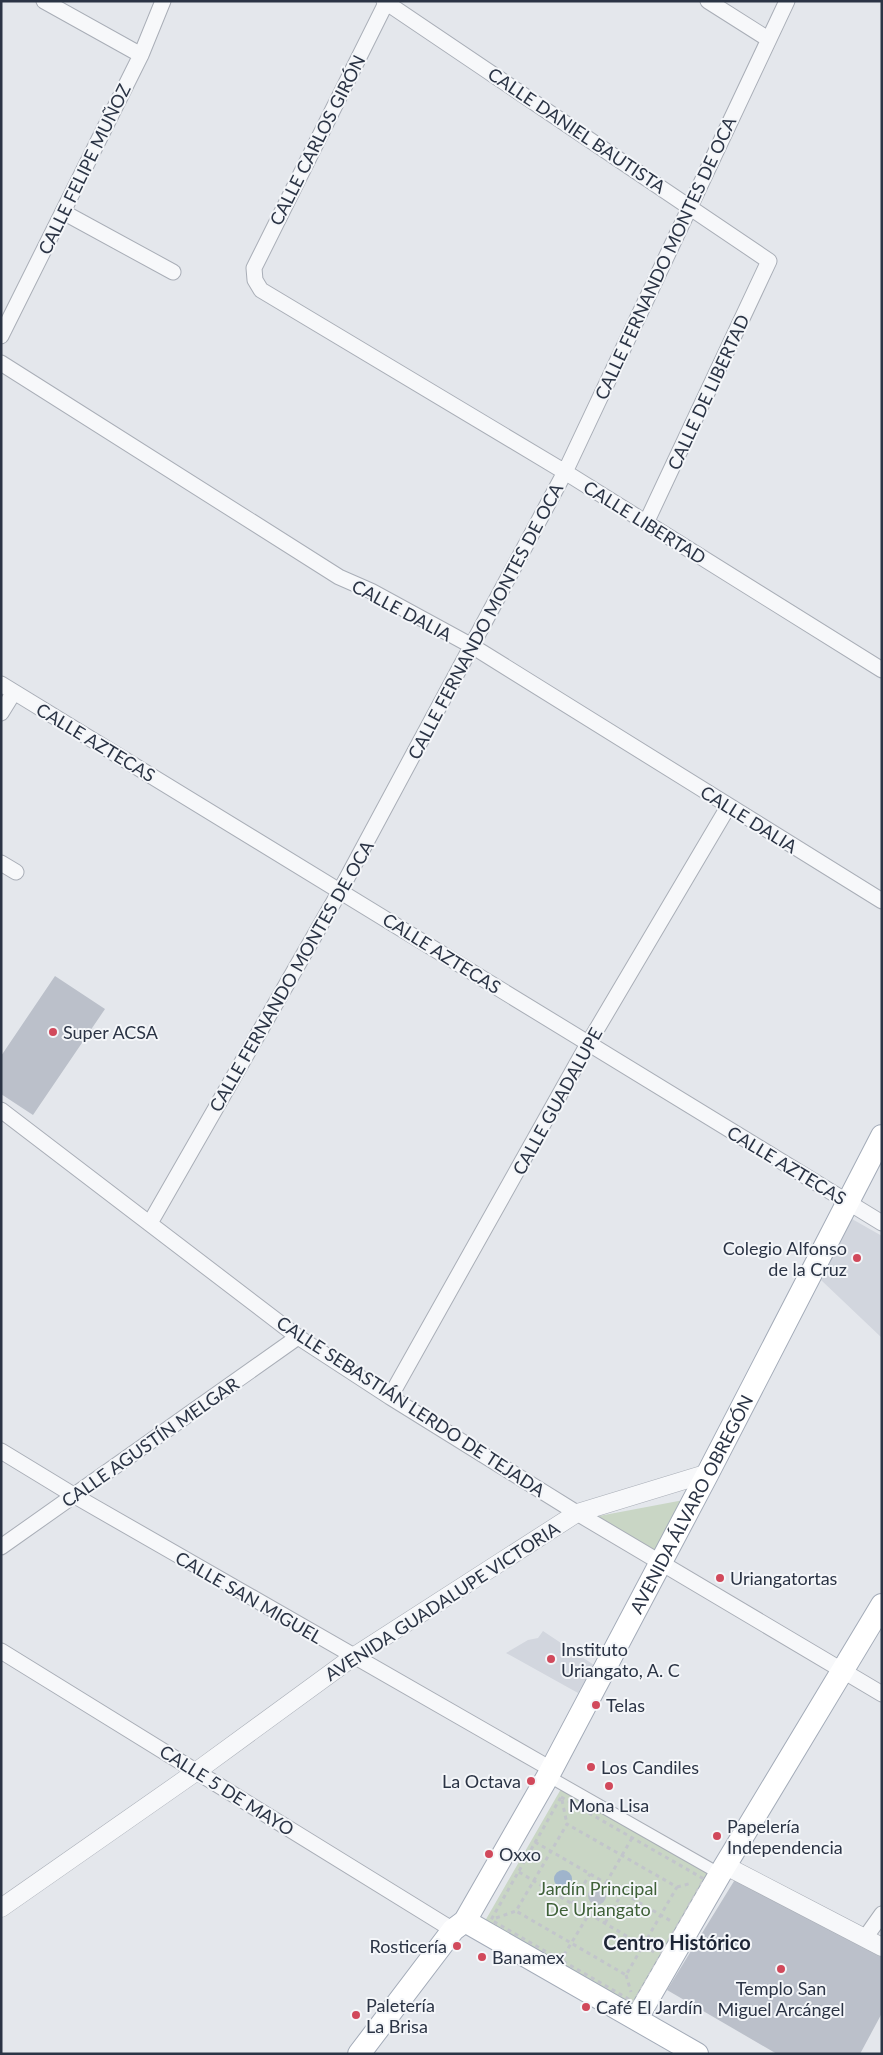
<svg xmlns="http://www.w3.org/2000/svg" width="883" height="2055" font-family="Lato,sans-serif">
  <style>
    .built { fill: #d2d6de }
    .green { fill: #c9d6c5 }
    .water { fill: #9fb4cc }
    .building { fill: #bbc0ca }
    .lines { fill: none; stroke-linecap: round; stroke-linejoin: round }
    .pedestrian-casing { stroke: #a9aeb7; stroke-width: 13 }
    .minor-casing { stroke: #a9aeb7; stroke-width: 17 }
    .tertiary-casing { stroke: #a9aeb7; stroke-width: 19 }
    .primary-casing { stroke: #a3abb8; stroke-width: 24 }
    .path { stroke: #c2c5cb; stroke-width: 3; stroke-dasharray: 4 4; stroke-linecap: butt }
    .pedestrian { stroke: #f7f8fa; stroke-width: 11 }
    .minor { stroke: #f7f8fa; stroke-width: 15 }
    .tertiary { stroke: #f7f8fa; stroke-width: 18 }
    .primary { stroke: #fff; stroke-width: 22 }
    .poi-dot { fill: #d1495b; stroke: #f4f6f9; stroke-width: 2 }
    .labels { text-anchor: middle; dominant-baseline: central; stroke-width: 4; stroke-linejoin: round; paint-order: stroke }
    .street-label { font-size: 18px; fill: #2b3445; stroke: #f4f6f9 }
    .poi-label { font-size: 18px; fill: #2b3445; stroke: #f4f6f9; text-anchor: start }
    .park-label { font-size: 18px; fill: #3f6138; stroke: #f4f6f9 }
    .quarter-label { font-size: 20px; font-weight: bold; fill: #1d2536; stroke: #f4f6f9 }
  </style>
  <rect width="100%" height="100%" fill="#e4e7ec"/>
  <path class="built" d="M852 1219 882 1236V1338L821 1280Z
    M543 1631 594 1665 578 1693 506 1653 528 1640 538 1638Z"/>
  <path class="green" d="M689 1499 657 1553 605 1524 599 1516Z
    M561 1789 712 1876 636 2008 485 1921Z"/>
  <path class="water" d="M554 1879a9 9 0 1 1 18 0a9 9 0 1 1-18 0Z"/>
  <path class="building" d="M55 976 105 1009 33 1115 1 1094V1056Z
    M739 1873 882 1949V2013L860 2054H777L667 1990Z
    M588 1896a9 9 0 1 1 18 0a9 9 0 1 1-18 0Z"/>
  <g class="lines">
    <g class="pedestrian-casing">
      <path id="pedestrian" d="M548 1776 720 1874"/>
    </g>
    <g class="minor-casing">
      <path id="minor" d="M44 1 141 55
        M384 1 769 261 646 523
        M387 1 254 268 255 280 261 290 565 472 882 670
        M708 1 768 39
        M63 212 173 272
        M1 336 141 55 163 1
        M1 363 339 577 371 591 472 646 882 901
        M1 684 882 1223
        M1 713 14 692
        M1 863 16 872
        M1 1110 298 1337 390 1397 577 1513 882 1694
        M150 1223 340 891 565 472 787 1
        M390 1397 588 1044 728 807
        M1 1451 75 1496 551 1769
        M1 1547 298 1337
        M1 1651 453 1930
        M865 1938 882 1914"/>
    </g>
    <g class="tertiary-casing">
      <path id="tertiary" d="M726 1866 882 1947
        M1 1908 197 1771 353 1657 577 1513 708 1473"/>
    </g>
    <g class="primary-casing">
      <g id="primary">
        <path d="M465 1921 697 2054"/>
        <path d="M637 2018 720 1874 882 1605"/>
        <path id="s1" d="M359 2054 453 1930 465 1921 548 1776 708 1473 882 1136"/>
      </g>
    </g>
    <path class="path" d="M561 1797 704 1879 634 2002 491 1920Z
      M562 1800 567 1824
      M535 1842 671 1921
      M519 1872 589 1914
      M606 1883 632 1838
      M677 1887 692 1883
      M572 1904 590 1874
      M496 1918 516 1911 567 1824 677 1887 626 1975 516 1911
      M605 1923 622 1893
      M564 1955 589 1914 654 1952
      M626 1975 631 1992"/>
    <use href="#pedestrian" class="pedestrian"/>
    <use href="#minor" class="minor"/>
    <use href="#tertiary" class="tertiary"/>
    <use href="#primary" class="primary"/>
  </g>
  <g class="poi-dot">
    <circle cx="53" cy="1032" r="5"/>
    <circle cx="857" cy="1258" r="5"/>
    <circle cx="720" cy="1578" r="5"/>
    <circle cx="551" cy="1659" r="5"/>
    <circle cx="596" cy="1705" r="5"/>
    <circle cx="591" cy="1767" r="5"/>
    <circle cx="531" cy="1781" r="5"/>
    <circle cx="609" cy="1786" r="5"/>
    <circle cx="717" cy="1836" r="5"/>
    <circle cx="489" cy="1854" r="5"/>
    <circle cx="457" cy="1946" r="5"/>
    <circle cx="482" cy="1957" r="5"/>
    <circle cx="781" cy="1969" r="5"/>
    <circle cx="586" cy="2007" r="5"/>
    <circle cx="356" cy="2015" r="5"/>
  </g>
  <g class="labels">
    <g class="street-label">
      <text transform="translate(577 130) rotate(34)">CALLE DANIEL BAUTISTA</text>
      <text transform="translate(317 140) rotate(-63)">CALLE CARLOS GIRÓN</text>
      <text transform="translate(84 169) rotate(-64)">CALLE FELIPE MUÑOZ</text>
      <text transform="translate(665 258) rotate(-65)">CALLE FERNANDO MONTES DE OCA</text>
      <text transform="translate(708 392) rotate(-65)">CALLE DE LIBERTAD</text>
      <text transform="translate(645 522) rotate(32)">CALLE LIBERTAD</text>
      <text transform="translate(402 610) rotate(28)">CALLE DALIA</text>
      <text transform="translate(485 621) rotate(-62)">CALLE FERNANDO MONTES DE OCA</text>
      <text transform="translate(96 742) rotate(31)">CALLE AZTECAS</text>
      <text transform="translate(749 819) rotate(32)">CALLE DALIA</text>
      <text transform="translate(442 953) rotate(32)">CALLE AZTECAS</text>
      <text transform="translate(291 976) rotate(-60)">CALLE FERNANDO MONTES DE OCA</text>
      <text transform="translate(557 1101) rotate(-61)">CALLE GUADALUPE</text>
      <text transform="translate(787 1165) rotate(31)">CALLE AZTECAS</text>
      <text transform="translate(411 1406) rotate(33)">CALLE SEBASTIÁN LERDO DE TEJADA</text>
      <text transform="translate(150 1442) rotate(-35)">CALLE AGUSTÍN MELGAR</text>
      <text stroke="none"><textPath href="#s1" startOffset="645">AVENIDA ÁLVARO OBREGÓN</textPath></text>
      <text transform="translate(249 1597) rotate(30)">CALLE SAN MIGUEL</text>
      <text transform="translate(442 1601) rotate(-33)">AVENIDA GUADALUPE VICTORIA</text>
      <text transform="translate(227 1790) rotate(32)">CALLE 5 DE MAYO</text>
    </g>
    <g class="poi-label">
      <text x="63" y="1032">Super ACSA</text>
      <text x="847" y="1248" text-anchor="end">Colegio Alfonso<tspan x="847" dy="21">de la Cruz</tspan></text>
      <text x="730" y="1578">Uriangatortas</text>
      <text x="561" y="1649">Instituto<tspan x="561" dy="21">Uriangato, A. C</tspan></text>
      <text x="606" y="1705">Telas</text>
      <text x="601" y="1767">Los Candiles</text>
      <text x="521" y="1781" text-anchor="end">La Octava</text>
      <text x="609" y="1805" text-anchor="middle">Mona Lisa</text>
      <text x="727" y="1826">Papelería<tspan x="727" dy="21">Independencia</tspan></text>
      <text x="499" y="1854">Oxxo</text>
      <text x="447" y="1946" text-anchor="end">Rosticería</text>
      <text x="492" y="1957">Banamex</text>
      <text x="781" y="1988" text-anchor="middle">Templo San<tspan x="781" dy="21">Miguel Arcángel</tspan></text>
      <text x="366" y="2005">Paletería<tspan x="366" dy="21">La Brisa</tspan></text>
      <text x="596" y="2007">Café El Jardín</text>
    </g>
    <g class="park-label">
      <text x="598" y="1888">Jardín Principal<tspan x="598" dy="21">De Uriangato</tspan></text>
    </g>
    <g class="quarter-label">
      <text x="677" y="1942">Centro Histórico</text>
    </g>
  </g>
  <rect width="883" height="2055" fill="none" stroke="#2b3445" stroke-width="5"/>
</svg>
